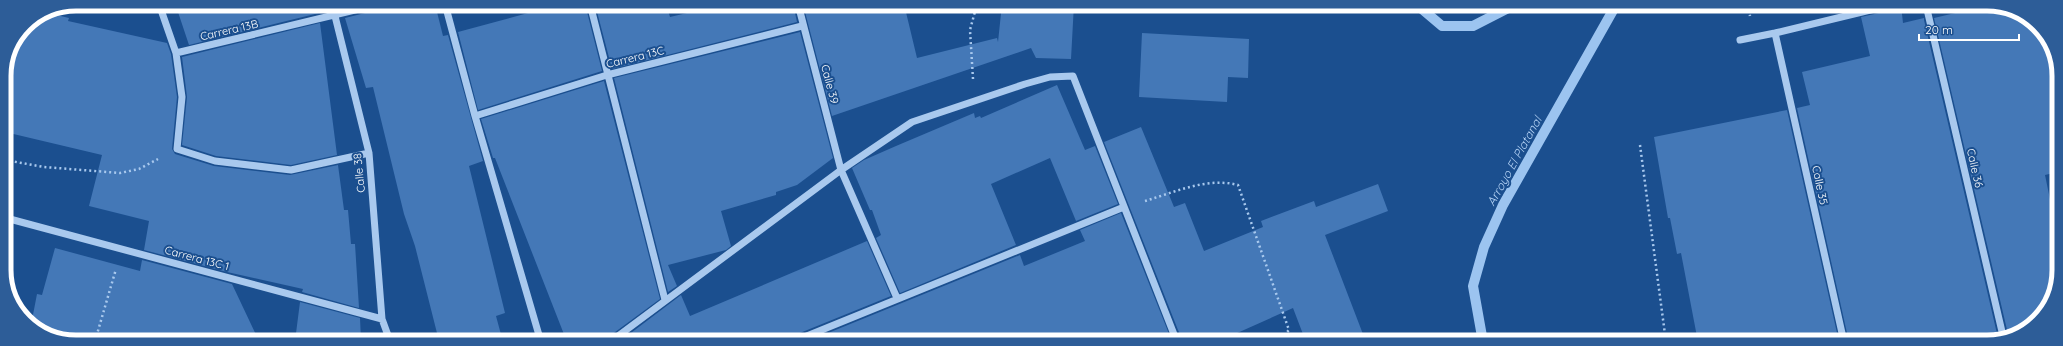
<svg xmlns="http://www.w3.org/2000/svg" width="2063" height="346" font-family="Quicksand,sans-serif">
  <style>
    .lines { fill: none; stroke-linecap: round; stroke-linejoin: round }
    .stream { stroke: #9cc4f0; stroke-width: 10 }
    .building { fill: #4478b7 }
    .path { stroke: #a9c9ee; stroke-width: 2.5; stroke-dasharray: 2 3; stroke-linecap: butt }
    .minor { stroke: #a9c9ee; stroke-width: 7 }
    .labels { text-anchor: middle; dominant-baseline: central; stroke-width: 4; stroke-linejoin: round; paint-order: stroke }
    .street-label { font-size: 11px; fill: #fff; stroke: #1b4f8f }
    .water-label { font-size: 12px; font-style: italic; fill: #b5d3f5; stroke: #1b4f8f }
    .rim { fill: none; stroke: #fff; stroke-width: 5 }
  </style>
  <rect width="100%" height="100%" fill="#1b4f8f"/>
  <g class="lines">
    <path class="stream" d="M1416 4 1442 26H1473L1516 4
      M1483 342 1473 286 1484 247 1503 205 1616 5"/>
  </g>
  <path class="building" d="M194 4H318L319 13 189 45 177 9Z
    M341 4H358L342 8Z
    M385 4H435L443 36 448 35 483 161 469 166 505 313 496 316 503 342 441 341 437 333 415 246 404 214 373 87 366 88 345 18 381 9Z
    M526 4H585L602 71 478 110 458 32 528 13Z
    M595 4H666L670 17 725 4H793L797 22 612 69Z
    M803 4H904L917 58 997 38 998 42 1002 4H1074L1071 59 1036 58 1031 48 832 116Z
    M1896 5H1901L1903 23 1924 18V20L1998 338 1979 342H1849L1797 108 1810 105 1802 72 1870 56 1861 17 1892 10Z
    M1989 5H1997L2038 25 2058 62V172L2045 175 2058 238V280L2034 324 2008 334 1934 18Z
    M44 12 69 18 68 21 167 43 171 54 177 97 172 149 175 154 214 166 290 175 338 165 344 210H348L351 244H355L359 308 302 292 303 289 227 272 144 250 149 221 89 206 102 155 5 132 4 76 10 48 25 25Z
    M320 23 337 155 291 165 216 156 182 145 187 97 182 57Z
    M800 32 833 158 797 185 776 192V195L721 211 731 246 726 250 668 265 677 286 668 292 614 78Z
    M1142 33 1249 39 1248 78 1228 77 1227 102 1139 97Z
    M604 81 660 299 607 338 605 342H567L495 158H493L481 119Z
    M1057 85 1085 150 1095 146 1118 204 1076 221 1050 158 991 184 1016 245 900 293 876 238 881 235 872 210H870L852 168 864 160 896 146 974 113 975 118 980 116 981 118Z
    M1787 110 1839 342H1698L1681 253 1677 254 1670 218H1668L1654 137Z
    M1141 127 1174 207 1185 203 1204 251 1263 227 1261 221 1314 201 1316 207 1378 184 1388 211 1325 235 1366 342H1306L1293 308 1217 342H1184L1178 330 1104 142Z
    M1121 213 1169 334 1152 342H806L1020 255 1024 266 1085 241 1080 230Z
    M867 241 891 296 790 337 787 342H619L681 295 690 316Z
    M55 248 140 271 142 260 232 284 259 341H66L31 325 37 294 42 295Z
    M300 302 360 318 361 341H295Z"/>
  <g class="lines">
    <path class="path" d="M1748 5 1750 16
      M973 79 970 30 977 4
      M1640 145 1666 342
      M5 160 44 167 120 173 139 169 158 159
      M1145 201C1175 192 1207 177 1238 185L1289 330 1278 342
      M95 341 116 269"/>
    <path class="minor" d="M159 4 176 53 182 97 177 149 215 161 291 170 369 153
      M332 4 369 153 382 319 390 341
      M445 4 475 116 541 342
      M590 4 665 300
      M798 4 841 170 897 298
      M1926 5 2003 336
      M1775 33 1844 342
      M1740 40 1775 33 1891 5
      M176 53 380 4
      M475 116 607 75 802 26
      M6 218 382 319
      M610 342 841 170 912 122 1025 84 1050 77 1073 76 1177 342
      M792 342 1124 207"/>
  </g>
  <g class="labels">
    <g class="street-label">
      <text transform="translate(229 30) rotate(-13)">Carrera 13B</text>
      <text transform="translate(635 57) rotate(-14)">Carrera 13C</text>
      <text transform="translate(830 84) rotate(75)">Calle 39</text>
      <text transform="translate(1975 168) rotate(77)">Calle 36</text>
      <text transform="translate(359 173) rotate(-96)">Calle 38</text>
      <text transform="translate(1820 185) rotate(78)">Calle 35</text>
      <text transform="translate(197 258) rotate(15)">Carrera 13C 1</text>
    </g>
    <g class="water-label">
      <text transform="translate(1514 161) rotate(-61)">Arroyo El Platanal</text>
    </g>
  </g>
  <path d="M0 0H2063V346H0ZM76 11H1987A65 65 0 0 1 2052 76V270A65 65 0 0 1 1987 335H76A65 65 0 0 1 11 270V76A65 65 0 0 1 76 11Z" fill="#2d5d98" fill-rule="evenodd"/>
  <path class="rim" d="M76 11H1987A65 65 0 0 1 2052 76V270A65 65 0 0 1 1987 335H76A65 65 0 0 1 11 270V76A65 65 0 0 1 76 11Z"/>
  <path d="M1919 34v6h100v-6" fill="none" stroke="#ffffff" stroke-width="2"/>
  <text x="1925" y="34" font-size="12" fill="#ffffff" stroke="#1b4f8f" stroke-width="3" paint-order="stroke">20 m</text>
</svg>
